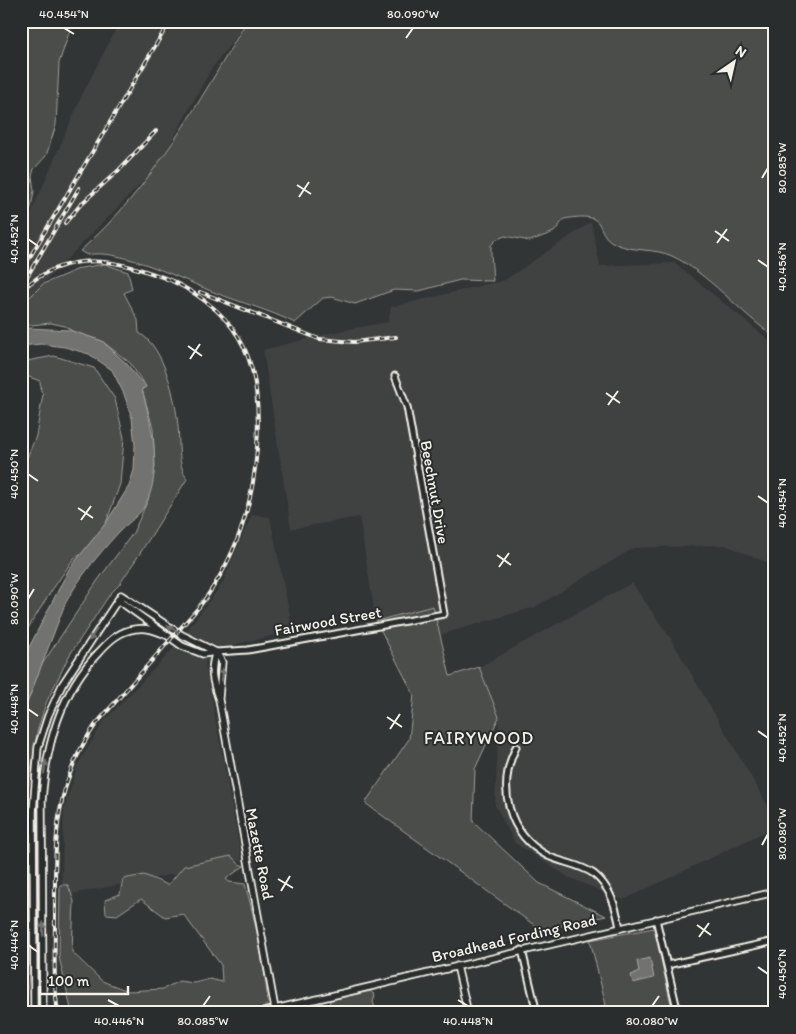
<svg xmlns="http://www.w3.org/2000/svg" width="796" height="1034" font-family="Itim,sans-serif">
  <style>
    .built { fill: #404242 }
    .green { fill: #4b4d4c; stroke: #a09f9a }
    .water { fill: #727370; stroke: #a6a5a0 }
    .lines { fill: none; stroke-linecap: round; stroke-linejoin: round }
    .minor-casing { stroke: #f4f1e8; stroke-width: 9 }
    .tertiary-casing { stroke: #f4f1e8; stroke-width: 9 }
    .minor { stroke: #2a2d2e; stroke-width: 5 }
    .tertiary { stroke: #2a2d2e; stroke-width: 5.5 }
    .rail-casing { stroke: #f4f1e8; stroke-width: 4 }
    .rail { stroke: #2a2d2e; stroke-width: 2; stroke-dasharray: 5.5; stroke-linecap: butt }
    .oneway { fill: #71726f }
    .ticks { fill: none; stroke: #f4f1e8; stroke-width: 2 }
    .labels { text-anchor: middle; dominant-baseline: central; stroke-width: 4; stroke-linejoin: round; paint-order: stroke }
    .street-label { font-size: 16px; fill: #f4f1e8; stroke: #2a2d2e }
    .neighbourhood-label { font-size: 18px; letter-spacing: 1px; fill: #f4f1e8; stroke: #2a2d2e }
    .neatline { fill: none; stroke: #f4f1e8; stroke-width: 2 }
    .ticks-label { font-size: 12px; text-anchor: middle; fill: #f4f1e8 }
  </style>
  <rect width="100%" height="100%" fill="#323535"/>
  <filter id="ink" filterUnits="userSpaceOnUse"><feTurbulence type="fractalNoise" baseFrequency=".02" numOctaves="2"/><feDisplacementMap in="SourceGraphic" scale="10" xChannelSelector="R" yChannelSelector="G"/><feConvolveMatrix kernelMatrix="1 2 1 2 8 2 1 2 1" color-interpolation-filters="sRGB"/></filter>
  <g filter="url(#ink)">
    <path class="built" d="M120 21H248L210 71 158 166 21 306V236L83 93Z
      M591 222 600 266 675 263 775 345V566L725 545 634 548 535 607 440 635 432 607 376 621 359 517 291 529 263 350 334 332 388 322 391 307 505 280Z
      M252 514 270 517 293 631 237 644 205 663 242 861 61 896 64 810 77 766 103 722 173 649 222 584Z
      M632 583 671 639 775 818V827L623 900 568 877 515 843 495 805 499 717 479 667Z"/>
    <path class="green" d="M21 21H77L70 30 59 63 56 125 46 156 34 169 32 176 34 191 31 208 21 222Z
      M247 21H775V337C741 314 707 272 672 256 655 248 633 252 616 244 591 233 613 210 564 219L554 232 530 241 505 236 497 239 491 245V253L493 281 460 280 419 291 394 290 355 304 332 297 323 298 295 323C269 310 242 303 216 293 185 281 119 247 87 255L80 251C153 187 198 103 247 21Z
      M105 264 128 272 132 289 124 293 138 320 139 333C164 346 176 400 178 426 180 444 177 464 187 479L137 558 119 585 110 594 69 656 46 703 37 732 28 790 29 972 26 1013H21V719L41 666 98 580 133 533 148 500 155 467 153 428 142 389 146 387 130 363 102 341 72 331 65 326 51 323 21 326V306L43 284 81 268Z
      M54 356 94 368 115 399 124 438 120 484 106 523 82 554 74 558 50 593 27 630 21 654V472L36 436 43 394 41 391 40 381 21 374V362Z
      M433 606 450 676 479 667 499 717 475 769 473 821 539 883 606 916 541 930 365 803 409 739 414 695 376 621Z
      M231 856 239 864 244 866 226 879 229 882 245 884C256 923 264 963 268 1003L264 1008 245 1013H72L59 957 60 885H68L74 901 72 952 102 981 128 991 163 989 179 981 194 983 210 979 222 982 221 965 183 914 165 917 141 899 117 915 106 914 105 900 120 894 123 879 144 875 168 885 184 866Z
      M654 928 673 1013H584L606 1005 590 940Z
      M370 991 375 995 373 1002 377 1013H357L350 1006 334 1010 329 1007 330 1000Z"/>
    <path class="water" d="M29 328 69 330 102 341 127 364 141 382 142 380 146 387 142 389C151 424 162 464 148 499 142 515 128 522 118 533 98 555 79 578 65 604L21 719V663L69 569 106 523 129 486 134 470 135 445 132 418 124 394 112 370 89 354 65 347 41 344 21 346V329Z
      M650 958 654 978 633 983 631 975 639 972 637 961Z"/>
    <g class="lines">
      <g class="minor-casing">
        <path id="minor" d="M216 652 248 650 444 614 407 407 395 376
          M516 747C497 787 507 834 548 856 563 863 580 864 594 874 611 888 616 907 620 928
          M656 919 678 1013
          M522 950 537 1013
          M667 965 775 941
          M259 1013 275 1009 276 1013"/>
      </g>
      <g class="tertiary-casing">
        <path id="tertiary" d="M118 600 182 646 203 654 216 652
          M216 652C209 670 213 683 219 700L275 1009 775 892
          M457 966 468 1013
          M34 1013 33 812 38 747 48 716 62 685 121 595 182 635 216 652 222 662 219 698
          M43 1013 42 801C46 745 60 692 100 651 110 640 120 631 135 629 147 627 157 631 168 636"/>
      </g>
      <use href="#minor" class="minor"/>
      <use href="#tertiary" class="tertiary"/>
      <g class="rail-casing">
        <path id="rail" d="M65 223 82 203 119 170 156 131
          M21 272 170 21
          M21 287 79 188
          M21 291C69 246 120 260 175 282
          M200 292 319 339 354 342 396 337
          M58 1013C53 982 55 949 55 917 55 845 52 786 96 724L199 607C235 561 253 506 257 448 262 368 247 317 170 280"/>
      </g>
      <use href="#rail" class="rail"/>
    </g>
    <defs><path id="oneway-solid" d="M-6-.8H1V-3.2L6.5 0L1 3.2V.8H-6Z" transform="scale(1.25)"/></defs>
    <g class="oneway">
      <use href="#oneway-solid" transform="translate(173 629) rotate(-148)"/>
      <use href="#oneway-solid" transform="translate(93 635) rotate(124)"/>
      <use href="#oneway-solid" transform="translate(222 675) rotate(-87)"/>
      <use href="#oneway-solid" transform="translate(45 767) rotate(-82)"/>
      <use href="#oneway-solid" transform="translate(43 929) rotate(-90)"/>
    </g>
  </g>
  <path class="ticks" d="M64 28 74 34M406 38 413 28M762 178 768 168M297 185 311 194M299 197 309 182M715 231 729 241M28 239 38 246M717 243 727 229M758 260 768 267M188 346 202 356M190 359 200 344M606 393 620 403M608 405 618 391M28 474 38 481M758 496 768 503M78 508 93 518M81 520 91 506M497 555 511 565M499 567 509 553M28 599 34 589M28 709 38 716M387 717 402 727M390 729 400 714M758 731 768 738M762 845 768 834M278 879 293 888M281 891 290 876M697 925 711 935M699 937 709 923M28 945 38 952M758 967 768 974M108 1000 119 1006M458 1000 468 1006M203 1006 210 996M652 1006 659 996"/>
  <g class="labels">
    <g class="street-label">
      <text transform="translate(435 492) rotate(80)">Beechnut Drive</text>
      <text transform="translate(328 621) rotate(-10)">Fairwood Street</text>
      <text transform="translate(260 854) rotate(79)">Mazette Road</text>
      <text transform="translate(514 938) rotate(-13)">Broadhead Fording Road</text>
    </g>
    <g class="neighbourhood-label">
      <text x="479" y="738">FAIRYWOOD</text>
    </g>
  </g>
  <rect width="796" height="1034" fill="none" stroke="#2a2d2e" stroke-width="55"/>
  <g transform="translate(734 62) rotate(34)" stroke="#2a2d2e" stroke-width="4" paint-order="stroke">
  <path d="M0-4L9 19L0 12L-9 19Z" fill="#f4f1e8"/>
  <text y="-8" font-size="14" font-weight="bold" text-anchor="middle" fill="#f4f1e8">N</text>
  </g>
  <path d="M40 986v8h88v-8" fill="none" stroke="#f4f1e8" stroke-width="2.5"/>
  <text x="48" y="986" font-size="15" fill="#f4f1e8" stroke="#2a2d2e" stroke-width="4" paint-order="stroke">100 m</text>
  <rect x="28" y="28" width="740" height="978" class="neatline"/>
  <g class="ticks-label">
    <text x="64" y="18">40.454°N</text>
    <text x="413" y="18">80.090°W</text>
    <text transform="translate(782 168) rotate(-90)" y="4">80.085°W</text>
    <text transform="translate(14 239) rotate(-90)" y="4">40.452°N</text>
    <text transform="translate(782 267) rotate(-90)" y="4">40.456°N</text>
    <text transform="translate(14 474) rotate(-90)" y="4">40.450°N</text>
    <text transform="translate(782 503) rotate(-90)" y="4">40.454°N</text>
    <text transform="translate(14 599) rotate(-90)" y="4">80.090°W</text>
    <text transform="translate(14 709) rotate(-90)" y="4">40.448°N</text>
    <text transform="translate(782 738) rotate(-90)" y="4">40.452°N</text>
    <text transform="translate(782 834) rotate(-90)" y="4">80.080°W</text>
    <text transform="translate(14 945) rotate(-90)" y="4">40.446°N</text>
    <text transform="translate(782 974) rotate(-90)" y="4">40.450°N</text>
    <text x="119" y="1025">40.446°N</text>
    <text x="203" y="1025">80.085°W</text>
    <text x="468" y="1025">40.448°N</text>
    <text x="652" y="1025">80.080°W</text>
  </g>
</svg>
